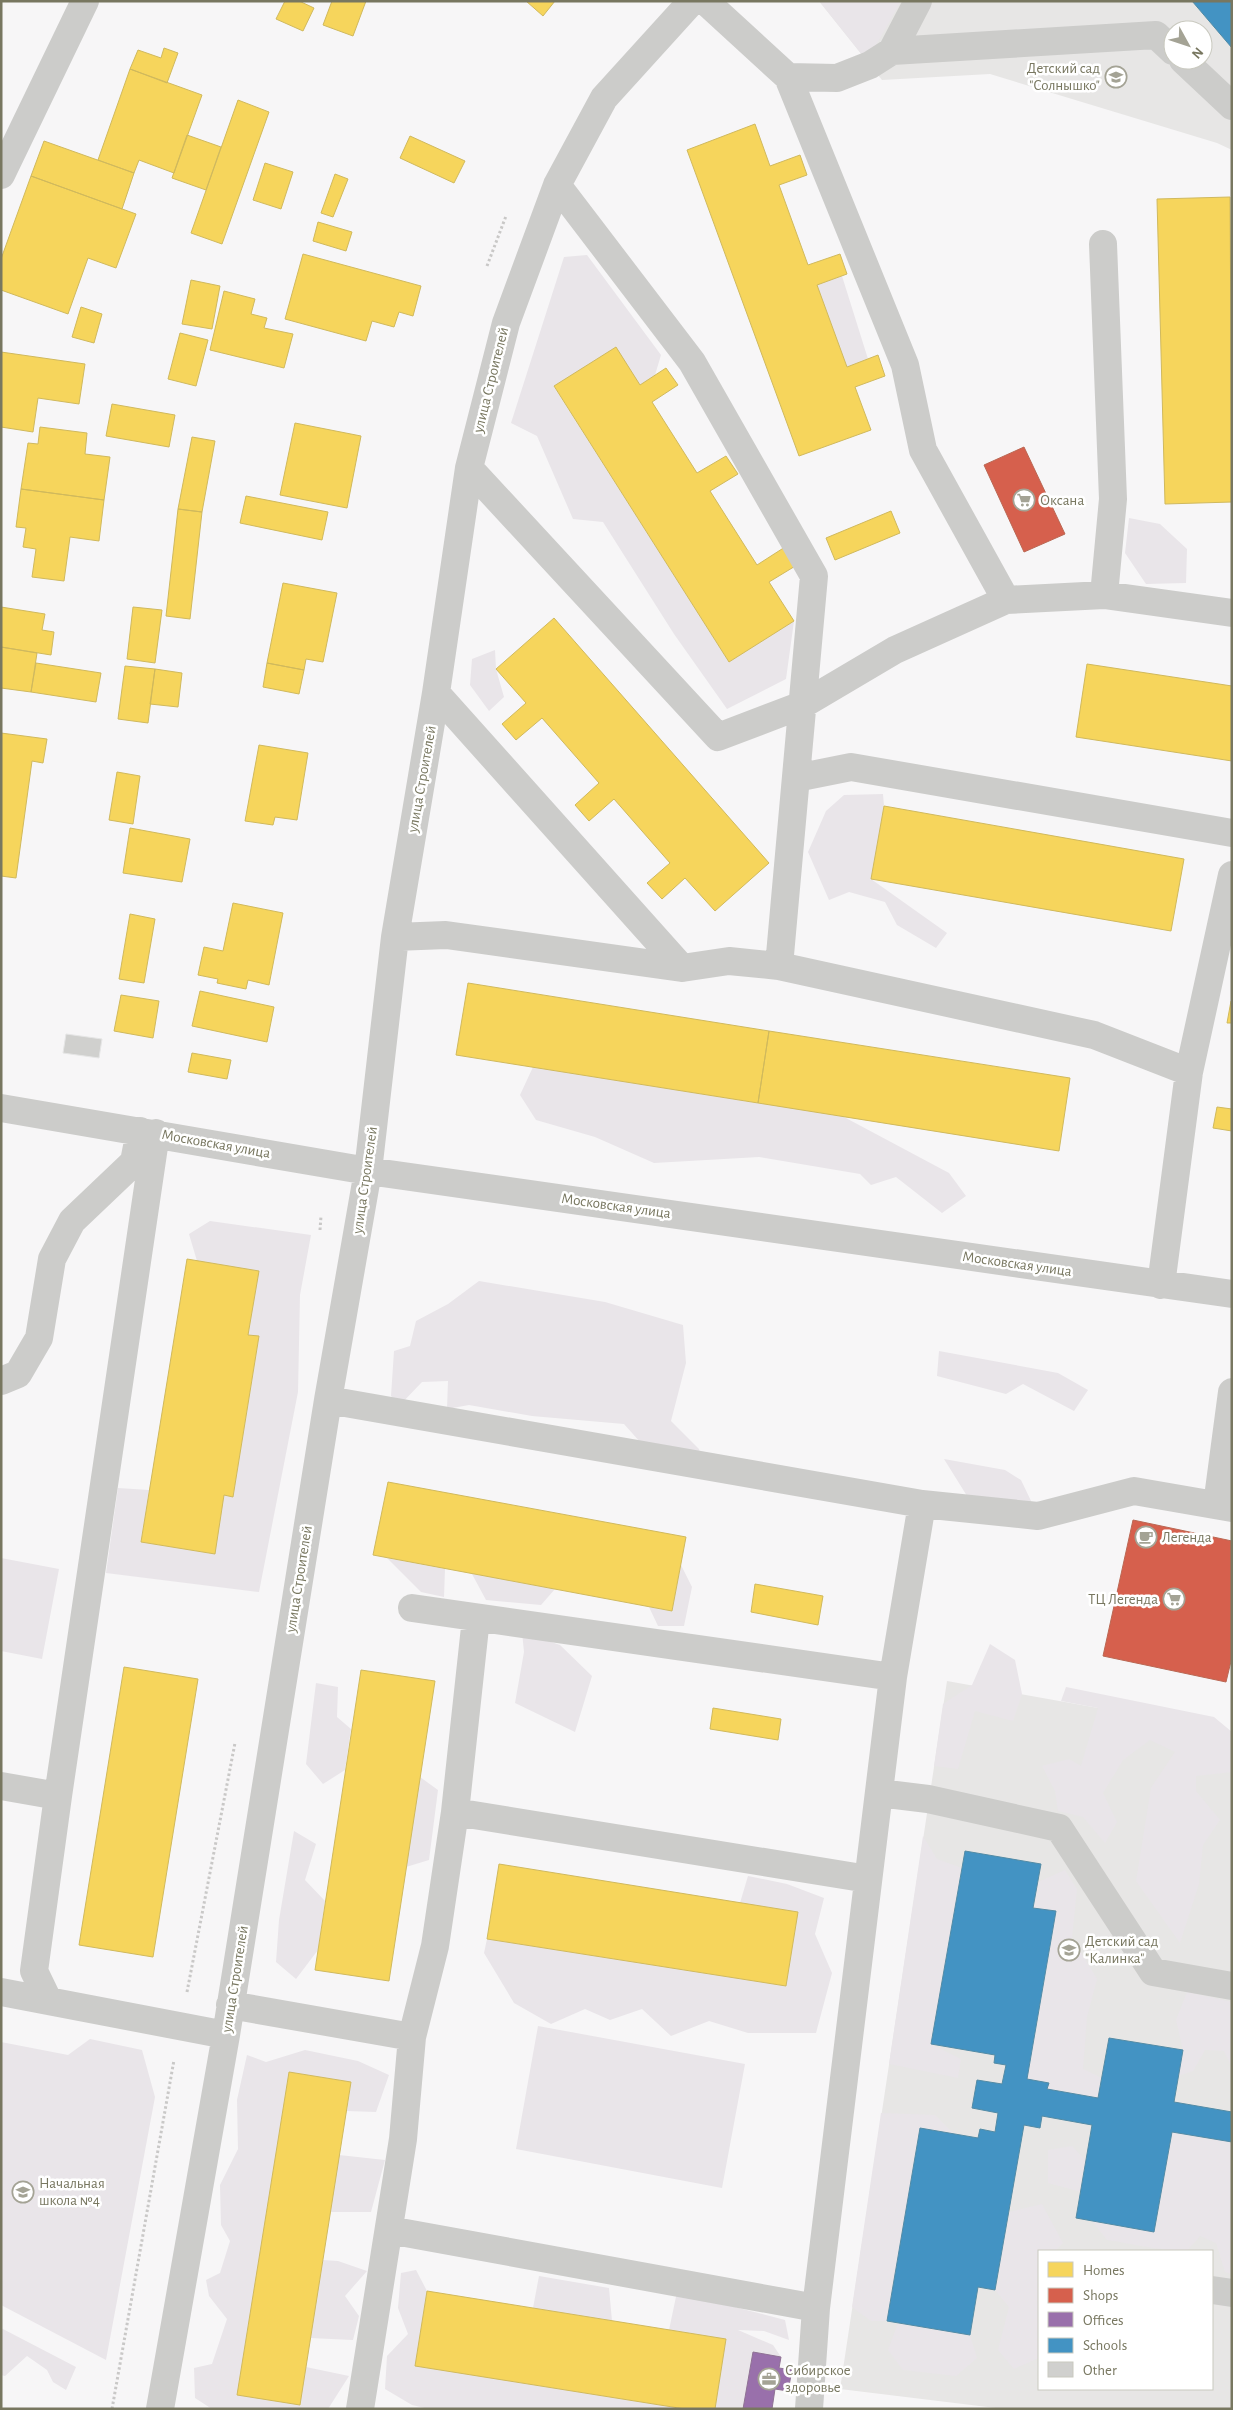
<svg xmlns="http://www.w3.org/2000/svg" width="1233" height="2410" font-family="'Alegreya Sans',sans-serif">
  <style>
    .built { fill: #e7e6e5; fill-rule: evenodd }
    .green { fill: #e9e5e9 }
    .homes { fill: #f6d55c; stroke: #d0b95d }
    .shops { fill: #d6604d; stroke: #ba6753 }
    .offices { fill: #9970ab; stroke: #8f7294 }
    .schools { fill: #4393c3; stroke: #538ba5 }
    .building { fill: #d0d0ce; stroke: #e6e6e6 }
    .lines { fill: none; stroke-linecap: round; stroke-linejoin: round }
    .path { stroke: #c9c8c7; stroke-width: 3; stroke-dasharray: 2.5 2.5; stroke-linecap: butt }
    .minor { stroke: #ccccca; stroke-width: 28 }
    .labels { text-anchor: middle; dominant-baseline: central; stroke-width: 5; stroke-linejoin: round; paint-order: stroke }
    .poi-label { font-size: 15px; fill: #787760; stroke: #fff; text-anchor: start }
    .street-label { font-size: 15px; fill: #787760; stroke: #fff }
  </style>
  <rect width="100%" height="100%" fill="#f7f6f7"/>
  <path class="built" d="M819 1H1232V150L1217 143 990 74 882 80ZM1173 30H1203V60H1173Z
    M947 1681 1232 1732V2409H1004L840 2389ZM1039 2251H1212V2389H1039Z"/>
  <path class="green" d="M819 1H901L875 47 863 56Z
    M587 255 661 355 655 375 640 385 554 387 729 662 794 621 786 679 727 709 674 634 603 522 573 519 537 436 511 423 564 257Z
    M842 276 868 359 847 367 817 285Z
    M1129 518 1160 524 1187 549 1186 583 1146 584 1125 553Z
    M495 650 496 669 504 697 489 711 470 685 472 659Z
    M883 794 884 806 871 879 947 933 936 948 897 925 885 902 849 892 829 900 808 852 826 811 844 795Z
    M533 1067 844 1117 949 1173 966 1196 942 1213 896 1177 871 1185 860 1174 759 1157 654 1163 595 1137 536 1120 520 1095Z
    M210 1221 311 1235 300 1295 298 1392 259 1592 106 1573 118 1488 149 1490 141 1542 214 1554 224 1495 233 1497 259 1337 248 1335 259 1271 197 1261 189 1234Z
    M479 1281 605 1302 683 1325 686 1363 671 1421 699 1449 704 1467 649 1452 624 1424 532 1416 469 1405 447 1409 448 1381 422 1382 400 1405 391 1396 394 1351 410 1346 416 1321 448 1304Z
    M939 1351 1058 1373 1088 1390 1074 1411 1023 1384 1006 1394 937 1376Z
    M944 1459 1005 1470 1021 1480 1032 1503 972 1504Z
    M1 1558 59 1569 42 1659 1 1651Z
    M387 1558 445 1569 444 1597 421 1592Z
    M681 1565 692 1587 684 1626H658L649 1607 672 1611Z
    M472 1574H473L555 1589 541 1605 486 1600Z
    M522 1632 560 1645 592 1676 575 1732 515 1703 524 1652Z
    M990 1644 1015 1660 1022 1694 1013 1721 975 1711 958 1769 934 1766 943 1704 972 1685Z
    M316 1683 338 1687 337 1717 351 1729 345 1770 323 1784 306 1764Z
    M1066 1687 1214 1717 1232 1732V1772L1196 1776V1791L1220 1820 1203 1845 1199 1884 1180 1943 1136 1881 1151 1788 1175 1752 1150 1740 1123 1760 1103 1793 1117 1822 1105 1843 1083 1817 1058 1811 1055 1791 1042 1766 1069 1759 1081 1766 1098 1708 1061 1701Z
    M420 1777 438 1790 429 1860 406 1867Z
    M294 1831 316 1844 305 1880 325 1901 318 1950 296 1979 276 1962 279 1920Z
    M923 1836 937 1859 962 1868 931 2044 961 2059 958 2078 889 2064Z
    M1065 1870 1077 1889 1072 1938 1097 1979 1087 2017 1083 2069 1102 2078 1098 2098 1047 2089 1048 2083 1027 2079 1056 1912 1033 1908 1038 1882Z
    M748 1876 787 1884 824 1898 815 1934 832 1973 816 2033H748L709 2021 671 2036 642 2009 610 2020 585 2009 551 2024 514 2003 484 1953 487 1939 786 1986 798 1912 740 1903Z
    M1187 1992 1232 2002V2067L1224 2051 1205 2050 1193 2071 1178 2076 1183 2050 1176 2020Z
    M538 2026 745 2064 722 2188 516 2149Z
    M90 2039 142 2050 155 2097 106 2360 1 2305V2042L68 2055Z
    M305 2050 358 2061 389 2075 376 2112 347 2111 351 2082 289 2072 239 2383 299 2405 306 2367 349 2376 328 2409H212L195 2398 194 2368 212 2364 227 2319 209 2296 206 2280 220 2273 230 2241 221 2225 220 2185 238 2149 237 2100 247 2055 266 2062Z
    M881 2113 935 2115 954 2134 920 2128 887 2321H871L852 2307Z
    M1172 2132 1232 2142V2274L1225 2272 1216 2243 1200 2236 1187 2251C1160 2251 1134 2244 1107 2240L1092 2221 1154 2232Z
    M1072 2146 1086 2161 1081 2192 1048 2183V2150Z
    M339 2155 385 2160 371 2212H330Z
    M1042 2204 1063 2243 1055 2251H1039V2358L1014 2369 998 2350 1009 2307 995 2290 1009 2212Z
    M323 2260 338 2261 367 2271 345 2296 359 2316 353 2340 310 2338Z
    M416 2270 427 2291 415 2366 685 2409H429L412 2405 385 2389 387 2356 408 2334 398 2308 401 2273Z
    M539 2276 609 2288 612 2321 533 2308Z
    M677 2292 785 2320 789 2340 764 2331 738 2330 773 2345 781 2357 753 2353 743 2409H715L726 2339 669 2330Z
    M898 2323 970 2335 977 2358 956 2376 903 2370 888 2350Z
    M1 2328 76 2367 66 2390 53 2382 47 2370 27 2356 5 2376 1 2375Z"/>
  <path class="homes" d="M285 1H299L314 8 303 31 276 19Z
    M332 1H366L353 36 323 25Z
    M526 1H555L543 16Z
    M164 48 178 53 167 83 130 69 138 50 161 58Z
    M130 69 202 95 174 173 139 160 134 173 98 160Z
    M238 100 269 112 222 244 191 233Z
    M755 124 770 166 800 155 807 175 779 185 808 265 840 254 847 274 817 285 847 367 878 355 885 376 855 387 871 430 799 456 687 150Z
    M187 135 221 147 206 190 172 178Z
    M410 136 465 161 454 183 400 158Z
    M44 141 134 173 122 209 31 176Z
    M265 163 293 172 281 209 253 200Z
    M335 174 348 179 333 217 321 213Z
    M31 176 136 214 116 268 88 258 68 314 1 290V259Z
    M1230 197 1232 502 1165 504 1157 199Z
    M318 222 352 232 346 251 313 241Z
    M303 254 421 286 413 316 399 312 394 327 372 321 366 341 285 319Z
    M191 280 220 286 212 329 182 324Z
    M224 291 255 299 251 314 267 318 264 328 293 334 284 368 210 350Z
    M81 307 102 314 94 343 72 337Z
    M180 333 208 340 196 386 168 379Z
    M616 347 640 385 666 368 678 385 652 402 697 473 726 456 738 474 710 491 757 565 785 547 797 565 769 582 794 621 729 662 554 386Z
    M1 352 85 364 79 404 38 398 33 432 1 427Z
    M112 404 175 415 169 447 106 436Z
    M295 423 361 436 347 508 280 495Z
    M40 427 87 433 85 454 110 457 104 500 21 489 28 443 38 444Z
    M192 437 215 441 202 512 178 509Z
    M21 489 104 500 99 541 70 537 64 581 32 577 36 549 23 547 26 528 16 527Z
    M246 496 328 512 322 540 240 523Z
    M178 509 202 512 190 619 166 616Z
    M891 511 900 533 835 560 826 538Z
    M283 583 337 593 323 662 306 659 304 670 267 663Z
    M1 607 45 614 42 630 54 632 51 655 1 647Z
    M133 607 162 610 155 663 127 659Z
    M554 618 769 863 715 911 685 878 662 899 647 883 670 863 614 799 589 821 575 805 599 783 542 718 516 740 502 724 526 703 496 669Z
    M1 647 37 653 31 692 1 688Z
    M36 663 101 673 96 702 31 692Z
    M267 663 304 670 299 694 263 687Z
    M1087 664 1232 686V761L1076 737Z
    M125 666 155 669 148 723 118 719Z
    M155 669 182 673 178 707 150 704Z
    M1 733 47 739 43 763 32 761 16 878 1 876Z
    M259 745 308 753 297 820 275 817 273 825 245 821Z
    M117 772 140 776 133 824 109 820Z
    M884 806 1184 859 1171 931 871 879Z
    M130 828 190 839 182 882 123 873Z
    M233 903 283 913 269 985 248 980 246 989 217 983 218 979 198 975 204 947 223 951Z
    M130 914 155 919 144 983 119 979Z
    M468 983 769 1031 758 1103 456 1055Z
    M200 991 274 1007 267 1042 192 1026Z
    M121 995 159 1001 153 1038 114 1031Z
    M1231 1001H1232V1023H1227Z
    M769 1031 1070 1078 1059 1151 758 1103Z
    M192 1053 231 1060 227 1079 188 1072Z
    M1217 1107 1232 1109V1131L1213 1128Z
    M187 1259 259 1271 248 1335 259 1336 233 1497 224 1495 215 1554 141 1542Z
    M388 1482 686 1537 672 1611 373 1555Z
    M755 1584 823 1596 818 1625 751 1612Z
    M124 1667 198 1679 153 1957 79 1945Z
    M361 1670 435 1681 389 1981 315 1970Z
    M713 1708 781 1719 778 1740 710 1729Z
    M499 1864 798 1912 786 1986 487 1939Z
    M289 2072 351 2082 300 2405 237 2395Z
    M427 2291 726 2339 715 2409H685L415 2366Z"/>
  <path class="shops" d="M1024 447 1065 534 1024 552 984 465Z
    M1133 1520 1232 1541V1657L1226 1682 1103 1656Z"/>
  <path class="offices" d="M753 2352 781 2357 779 2368 792 2370 788 2391 775 2389 772 2409H743Z"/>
  <path class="schools" d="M1192 1H1232V48Z
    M965 1851 1041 1864 1033 1908 1056 1911 1027 2079 1049 2083 1047 2089 1098 2098 1109 2038 1183 2050 1174 2102 1232 2112V2142L1172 2132 1154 2232 1076 2218 1092 2125 1042 2116 1040 2128 1024 2125 995 2290 978 2287 970 2335 887 2321 920 2128 978 2138 980 2129 995 2132 998 2113 972 2108 977 2080 1002 2084 1006 2065 994 2063 995 2055 931 2044Z"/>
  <path class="building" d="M66 1034 102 1039 99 1058 63 1053Z"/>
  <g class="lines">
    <path class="path" d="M487 266 506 216
      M320 1230 321 1216
      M187 1992 235 1743
      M112 2409 174 2060"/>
    <path class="minor" d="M705 1 788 77 905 365 923 450 1006 600
      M892 51 918 1
      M1183 60 1232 106
      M788 77 837 78 870 65 892 51 1156 35 1173 51
      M1 175 85 1
      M557 185 692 362 814 576 779 966
      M1103 244 1113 499 1104 595
      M469 468 718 737 802 705 895 650 1006 600 1104 595 1232 613
      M436 693 682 968
      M796 778 851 767 1232 833
      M395 937 446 935 682 968 729 961 779 966 1094 1035 1189 1072
      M1 1108 368 1171 1232 1294
      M1161 1285 1189 1072 1232 875
      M1 1381 18 1374 39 1338 52 1259 72 1221 134 1162 140 1131
      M328 1400 922 1504 1038 1516 1134 1491 1232 1508
      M1217 1505 1232 1392
      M412 1608 893 1677
      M1 1786 58 1796
      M879 1793 928 1799 1059 1828 1153 1972 1232 1986
      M455 1812 868 1879
      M1 1992 226 2035
      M48 2000 34 1971 58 1796 156 1133
      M230 2005 412 2037
      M389 2230 816 2308
      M1212 2290 1232 2293
      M160 2409 226 2035 328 1400 368 1171 395 937 436 693 469 468 506 323 557 185 604 98 692 1
      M360 2409 403 2139 412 2037 435 1946 455 1812 476 1618
      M809 2409 816 2308 893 1677 922 1504"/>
  </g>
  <defs>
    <g id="school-ring" transform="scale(1.125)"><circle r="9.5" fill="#fff" stroke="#a4a395" stroke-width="1.5"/><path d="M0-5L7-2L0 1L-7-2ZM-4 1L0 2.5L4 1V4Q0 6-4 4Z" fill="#a4a395"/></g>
    <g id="supermarket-ring" transform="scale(1.125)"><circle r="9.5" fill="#fff" stroke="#a4a395" stroke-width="1.5"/><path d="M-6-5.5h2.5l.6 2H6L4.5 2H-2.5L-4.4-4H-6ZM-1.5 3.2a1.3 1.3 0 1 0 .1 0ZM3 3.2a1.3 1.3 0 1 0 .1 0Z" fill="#a4a395"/></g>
    <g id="cafe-ring" transform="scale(1.125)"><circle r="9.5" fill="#fff" stroke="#a4a395" stroke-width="1.5"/><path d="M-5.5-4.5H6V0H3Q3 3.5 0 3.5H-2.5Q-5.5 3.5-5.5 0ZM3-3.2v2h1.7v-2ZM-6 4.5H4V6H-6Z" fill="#a4a395"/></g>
    <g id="office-ring" transform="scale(1.125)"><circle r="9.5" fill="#fff" stroke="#a4a395" stroke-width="1.5"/><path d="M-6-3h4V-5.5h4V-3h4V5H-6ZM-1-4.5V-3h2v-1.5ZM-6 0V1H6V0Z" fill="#a4a395"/></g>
  </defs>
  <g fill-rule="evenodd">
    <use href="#school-ring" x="1116" y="77"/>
    <use href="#supermarket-ring" x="1024" y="500"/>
    <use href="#cafe-ring" x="1146" y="1537"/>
    <use href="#supermarket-ring" x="1174" y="1599"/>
    <use href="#school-ring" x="1069" y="1950"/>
    <use href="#school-ring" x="23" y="2192"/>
    <use href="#office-ring" x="769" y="2379"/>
  </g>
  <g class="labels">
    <g class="poi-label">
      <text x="1100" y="68" text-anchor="end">Детский сад<tspan x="1100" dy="17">"Солнышко"</tspan></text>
      <text x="1040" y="500">Оксана</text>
      <text x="1162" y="1537">Легенда</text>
      <text x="1158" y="1599" text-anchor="end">ТЦ Легенда</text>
      <text x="1085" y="1941">Детский сад<tspan x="1085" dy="17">"Калинка"</tspan></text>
      <text x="39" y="2183">Начальная<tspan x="39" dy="17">школа №4</tspan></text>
      <text x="785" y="2370">Сибирское<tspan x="785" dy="17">здоровье</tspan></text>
    </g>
    <g class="street-label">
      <text transform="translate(491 380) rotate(-76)">улица Строителей</text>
      <text transform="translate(422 779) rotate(-80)">улица Строителей</text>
      <text transform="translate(216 1144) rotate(10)">Московская улица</text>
      <text transform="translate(365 1180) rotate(-82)">улица Строителей</text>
      <text transform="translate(616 1206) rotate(8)">Московская улица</text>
      <text transform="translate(1017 1264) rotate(8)">Московская улица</text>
      <text transform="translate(299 1579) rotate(-81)">улица Строителей</text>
      <text transform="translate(235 1979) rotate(-81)">улица Строителей</text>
    </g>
  </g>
  <rect width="1233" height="2410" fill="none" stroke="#787760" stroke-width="5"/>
  <rect x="1038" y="2250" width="175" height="140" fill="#ffffff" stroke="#c9c9bf"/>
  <rect x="1048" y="2262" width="25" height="15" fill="#f6d55c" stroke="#c9c9bf"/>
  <text x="1083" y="2275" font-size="15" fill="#787760">Homes</text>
  <rect x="1048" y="2288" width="25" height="15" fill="#d6604d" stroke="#c9c9bf"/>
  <text x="1083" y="2300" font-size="15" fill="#787760">Shops</text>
  <rect x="1048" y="2312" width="25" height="15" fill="#9970ab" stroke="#c9c9bf"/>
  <text x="1083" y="2325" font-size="15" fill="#787760">Offices</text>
  <rect x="1048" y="2338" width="25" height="15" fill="#4393c3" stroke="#c9c9bf"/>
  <text x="1083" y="2350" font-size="15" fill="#787760">Schools</text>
  <rect x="1048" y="2362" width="25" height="15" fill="#d0d0ce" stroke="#c9c9bf"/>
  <text x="1083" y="2375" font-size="15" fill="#787760">Other</text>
  <g transform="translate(1188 45) rotate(130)"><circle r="24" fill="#ffffff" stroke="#c9c9bf"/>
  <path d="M0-4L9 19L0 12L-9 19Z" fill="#a4a395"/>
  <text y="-8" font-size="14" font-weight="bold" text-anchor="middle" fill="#787760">N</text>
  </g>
</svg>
